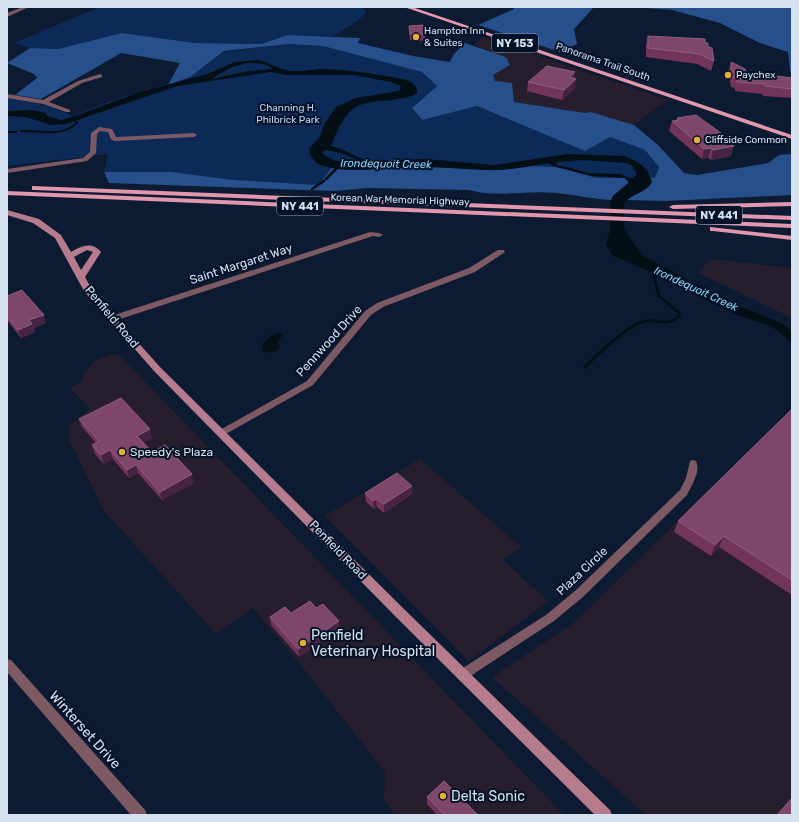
<svg xmlns="http://www.w3.org/2000/svg" width="799" height="822" font-family="Rubik,sans-serif">
  <style>
    .commercial { fill: #271e2d }
    .green { fill: #0b2a58 }
    .forest { fill: #264f8b }
    .water { fill: #040f15; fill-rule: evenodd }
    .lines { fill: none; stroke-linecap: round; stroke-linejoin: round }
    .stream-far2 { stroke: #040f15; stroke-width: 2 }
    .stream-far1 { stroke: #040f15; stroke-width: 2.5 }
    .stream { stroke: #040f15; stroke-width: 3 }
    .street { fill: #7d5963; fill-rule: evenodd }
    .secondary { fill: #b67c8d; fill-rule: evenodd }
    .primary { fill: #e297ad; fill-rule: evenodd }
    .wall { fill: #733459 }
    .shaded-wall { fill: #462243 }
    .building { fill: #7e466a; stroke: #8c5e7f }
    .poi-dot { fill: #e4ae35; stroke: #041228; stroke-width: 1.5 }
    .labels { text-anchor: middle; dominant-baseline: central; stroke-width: 4; stroke-linejoin: round; paint-order: stroke }
    .far-poi-label { font-size: 10px; fill: #d5e0f0; stroke: #041228; text-anchor: start }
    .far-street-label { font-size: 10px; fill: #d5e0f0; stroke: #041228 }
    .far-park-label { font-size: 10px; fill: #bed6fa; stroke: #041228 }
    .shield { fill: #041228; stroke: #96a2b4; stroke-width: 1 }
    .shield-label { font-size: 11px; font-weight: bold; fill: #d5e0f0 }
    .far-water-label { font-size: 11px; font-style: italic; fill: #8fd5f6; stroke: #041228 }
    .street-label { font-size: 12px; fill: #d5e0f0; stroke: #041228 }
    .poi-label { font-size: 12px; fill: #d5e0f0; stroke: #041228; text-anchor: start }
    .near-poi-label { font-size: 14px; fill: #d5e0f0; stroke: #041228; text-anchor: start }
    .near-street-label { font-size: 14px; fill: #d5e0f0; stroke: #041228 }
  </style>
  <rect width="100%" height="100%" fill="#0c1b32"/>
  <path class="commercial" d="M483 37 668 100 652 111 634 125 591 112 585 113 514 102 495 81 493 75 510 65 506 57 474 45Z
    M711 259 792 268V321L784 314 698 273Z
    M116 354 120 356 564 815H395L384 800 385 772 304 669 253 608 216 634 104 511 69 439V425L90 409 70 388 82 382 83 374 96 360Z
    M792 409V815H646L492 677 574 623Z
    M420 459 521 547 503 560 548 601 469 661 325 516Z"/>
  <path class="green" d="M100 7H359L366 10 364 15 357 21 334 36 288 35 261 44 195 43 122 33 58 49 30 48 14 43Z
    M289 44 323 46 422 72 437 86 412 108 422 120 476 106 585 150 610 137 645 150 659 167 655 178H597L569 167H332L320 185 234 180 172 172H104L108 154 7 166V98C30 102 52 105 72 116L120 98 190 77 224 52Z"/>
  <path class="forest" d="M514 7H594L574 29 577 44 560 52 478 25 514 9Z
    M634 7H792V72L790 71 788 52 760 43 720 23 672 10Z
    M122 33 195 43 261 44 288 35 360 38 358 43 413 56 450 62 454 54 465 43 506 57 510 65 493 75 495 81 512 83 514 102 585 113 591 112 634 125 658 145 684 173 697 175 768 163 779 155 792 154V195L666 201 626 200C634 191 646 192 652 182L650 178H655L659 167 645 150 610 137 585 151 477 106 422 120 412 108 437 86 422 72 323 46 289 44 224 51 190 77 168 85 180 63 121 53 41 99 15 95 37 78 34 74 7 63 30 48 58 49Z
    M427 166 501 170 530 166 557 167 597 178H625L629 182 613 196 611 200C592 199 575 195 556 193 526 190 499 198 468 190L368 188 335 191 109 183 104 172H172L234 180 319 185 332 167C363 173 396 167 427 166Z"/>
  <path class="water" d="M258 60C269 62 276 68 286 70 295 73 313 69 323 69 352 70 380 75 408 80 414 84 417 86 417 93 409 98 401 98 393 100 381 101 366 101 356 107 343 114 336 134 331 146L344 150 355 156 366 160 375 161 425 159 495 165 568 154 625 156 639 163 647 170 652 182C646 193 633 193 624 203V229L642 255 727 301 781 323 792 331V342L771 326 736 315 662 277 612 255 606 244 610 230V203L613 196 629 183 625 178 593 176 552 166 549 163C527 167 505 171 482 170 456 169 431 166 405 167 378 167 350 174 323 166 314 163 310 157 309 148L319 138 325 123 336 107 356 98 399 91 401 86 391 82 354 75H287L271 72 177 86 66 124 51 125 26 117 7 116V111L32 110 46 113 47 116 61 120 81 114 140 92 207 74 235 62ZM247 63C257 63 265 63 273 69L249 71 211 79 232 67ZM326 150 341 153 365 163C351 163 331 164 322 152ZM582 160 627 163 632 166 637 174 632 179 620 174 589 173 557 165 556 163 558 162Z
    M279 333 283 335 277 342 280 347C276 353 269 353 263 351 260 343 271 334 279 333Z"/>
  <g class="lines">
    <path class="stream-far2" d="M21 131C41 130 60 138 77 123L75 120
      M7 132H16"/>
    <path class="stream-far1" d="M326 179 339 166
      M312 189 324 181
      M655 271 653 273 659 296 678 312"/>
    <path class="stream" d="M585 367C598 354 624 328 642 322 657 317 666 329 680 315L677 311"/>
    <path class="street" d="M23 7H29L7 17V13Z
      M100 74 102 75V77L82 83 49 102 70 110V112H66L43 104 7 98V94L43 100 78 81Z
      M99 127 112 129 116 137 194 133 197 135 194 137 114 141 111 139 108 132 100 131 97 134 96 153 87 161 7 173V169L83 158 90 152 91 133Z
      M370 232 379 233 383 235 379 237 373 236 114 321 111 322 107 319 108 317Z
      M498 250H504L505 252 475 272 383 307 371 315 313 385 224 435H218L216 433 218 431 307 381 365 311 377 303 469 268Z
      M693 460 696 461C701 471 692 485 687 495L584 596 554 621 466 679 462 680 458 679 456 675 458 671 546 615 576 590 680 490 686 478 690 461Z
      M7 659 11 660 145 810 147 815H131L7 672Z"/>
    <path class="secondary" d="M7 210 39 219 61 235 71 252C81 246 92 241 101 252L85 277 91 288 108 309 160 367 404 609 610 810 612 815H595L396 617 154 371 84 291 55 238 33 223 7 215ZM87 250 93 252 81 270 74 257Z"/>
    <path class="primary" d="M404 7H412L792 135V139Z
      M32 186 792 216V220L35 190H32Z
      M7 191 792 224V228L7 195Z
      M792 202V206L673 209 669 207 673 205Z
      M710 227 792 236V240L713 231H710Z"/>
  </g>
  <path class="wall" d="M409 26 425 34V41L410 40 409 33Z
    M648 36 705 43 708 47 714 61 711 71 697 64 646 57V45Z
    M731 62 746 72 792 78V98L763 96 762 94 735 91V88L731 87 728 72Z
    M575 72 574 78 575 88 562 100 527 91 528 82Z
    M677 118 724 139 731 156 711 160 708 158 702 159 669 131 672 121H676Z
    M7 296 46 323 34 328 35 332 21 338 7 320Z
    M792 409V595L719 547 711 556 674 532 678 521Z
    M79 419 152 438 143 442 152 452 194 483 162 500 138 473 129 478 113 459 104 464 95 454 92 445 96 443 82 427Z
    M412 486V494L384 513 377 507 374 509 366 502 365 493Z
    M316 608 339 621V629L299 657 271 625 270 617 291 613Z
    M427 797 478 815H437L427 804Z"/>
  <path class="shaded-wall" d="M575 72 574 81 576 79 575 88 562 100 564 90 570 77Z
    M734 146 731 156 711 160 713 150Z
    M711 148 708 158 702 159 704 149Z
    M44 315 46 323 34 328 35 332 21 338 18 330 29 320Z
    M150 429 152 438 140 444 137 436Z
    M110 450 113 459 104 464 101 455Z
    M136 465 138 473 129 478 127 470Z
    M192 474 194 483 162 500 160 492Z
    M412 486V494L384 513V504Z
    M376 499 377 507 374 509 373 501Z
    M724 536 719 547 711 556 715 545Z
    M339 621V629L299 657 298 649Z"/>
  <path class="building" d="M423 25 425 34H410L409 26Z
    M648 36 705 39V43H708V47L712 48 714 61 699 54 648 48Z
    M731 62 745 69 746 72 792 78V89L765 86V84L737 82V78H733Z
    M547 66 575 72 570 77 576 79 564 90 528 82Z
    M696 115 725 136 722 137 734 146 713 150 711 148 704 149 672 121 679 120 677 118Z
    M22 290 44 315 29 320 32 324 18 330 7 316V301H8L7 296Z
    M121 398 150 429 137 436 152 452 165 445 192 474 160 492 136 465 127 470 110 450 101 455 92 445 99 441 79 419Z
    M792 409V580L724 536 715 545 678 521Z
    M397 473 412 486 384 504 376 499 373 501 365 493Z
    M310 601 316 608 323 604 339 621 298 649 270 617 285 607 291 613Z
    M444 781 478 815H445L427 797Z
    M792 798V815H777Z"/>
  <g class="poi-dot">
    <circle cx="416" cy="37" r="4"/>
    <circle cx="728" cy="75" r="4"/>
    <circle cx="697" cy="140" r="4"/>
    <circle cx="122" cy="452" r="4"/>
    <circle cx="303" cy="643" r="4"/>
    <circle cx="443" cy="796" r="4"/>
  </g>
  <g class="labels">
    <g class="far-poi-label">
      <text x="424" y="31">Hampton Inn<tspan x="424" dy="12">&amp; Suites</tspan></text>
      <text x="736" y="75">Paychex</text>
      <text x="705" y="140">Cliffside Common</text>
    </g>
    <g class="far-street-label">
      <text transform="translate(603 62) rotate(19)">Panorama Trail South</text>
      <text transform="translate(400 200) rotate(2)">Korean War Memorial Highway</text>
    </g>
    <g class="far-park-label">
      <text x="288" y="108">Channing H.<tspan x="288" dy="12">Philbrick Park</tspan></text>
    </g>
    <g class="shield">
      <rect x="492" y="34" width="46" height="18" rx="3"/>
      <rect x="277" y="197" width="46" height="18" rx="3"/>
      <rect x="696" y="206" width="46" height="18" rx="3"/>
    </g>
    <g class="shield-label">
      <text x="515" y="43">NY 153</text>
      <text x="300" y="206">NY 441</text>
      <text x="719" y="215">NY 441</text>
    </g>
    <g class="far-water-label">
      <text transform="translate(386 164) rotate(1)">Irondequoit Creek</text>
      <text transform="translate(696 289) rotate(25)">Irondequoit Creek</text>
    </g>
    <g class="street-label">
      <text transform="translate(241 264) rotate(-18)">Saint Margaret Way</text>
      <text transform="translate(112 317) rotate(50)">Penfield Road</text>
      <text transform="translate(329 341) rotate(-48)">Pennwood Drive</text>
      <text transform="translate(338 550) rotate(46)">Penfield Road</text>
      <text transform="translate(582 571) rotate(-43)">Plaza Circle</text>
    </g>
    <g class="poi-label">
      <text x="130" y="452">Speedy's Plaza</text>
    </g>
    <g class="near-poi-label">
      <text x="311" y="635">Penfield<tspan x="311" dy="16">Veterinary Hospital</tspan></text>
      <text x="451" y="796">Delta Sonic</text>
    </g>
    <g class="near-street-label">
      <text transform="translate(85 730) rotate(48)">Winterset Drive</text>
    </g>
  </g>
  <rect width="799" height="822" fill="none" stroke="#d5e0f0" stroke-width="16"/>
</svg>
